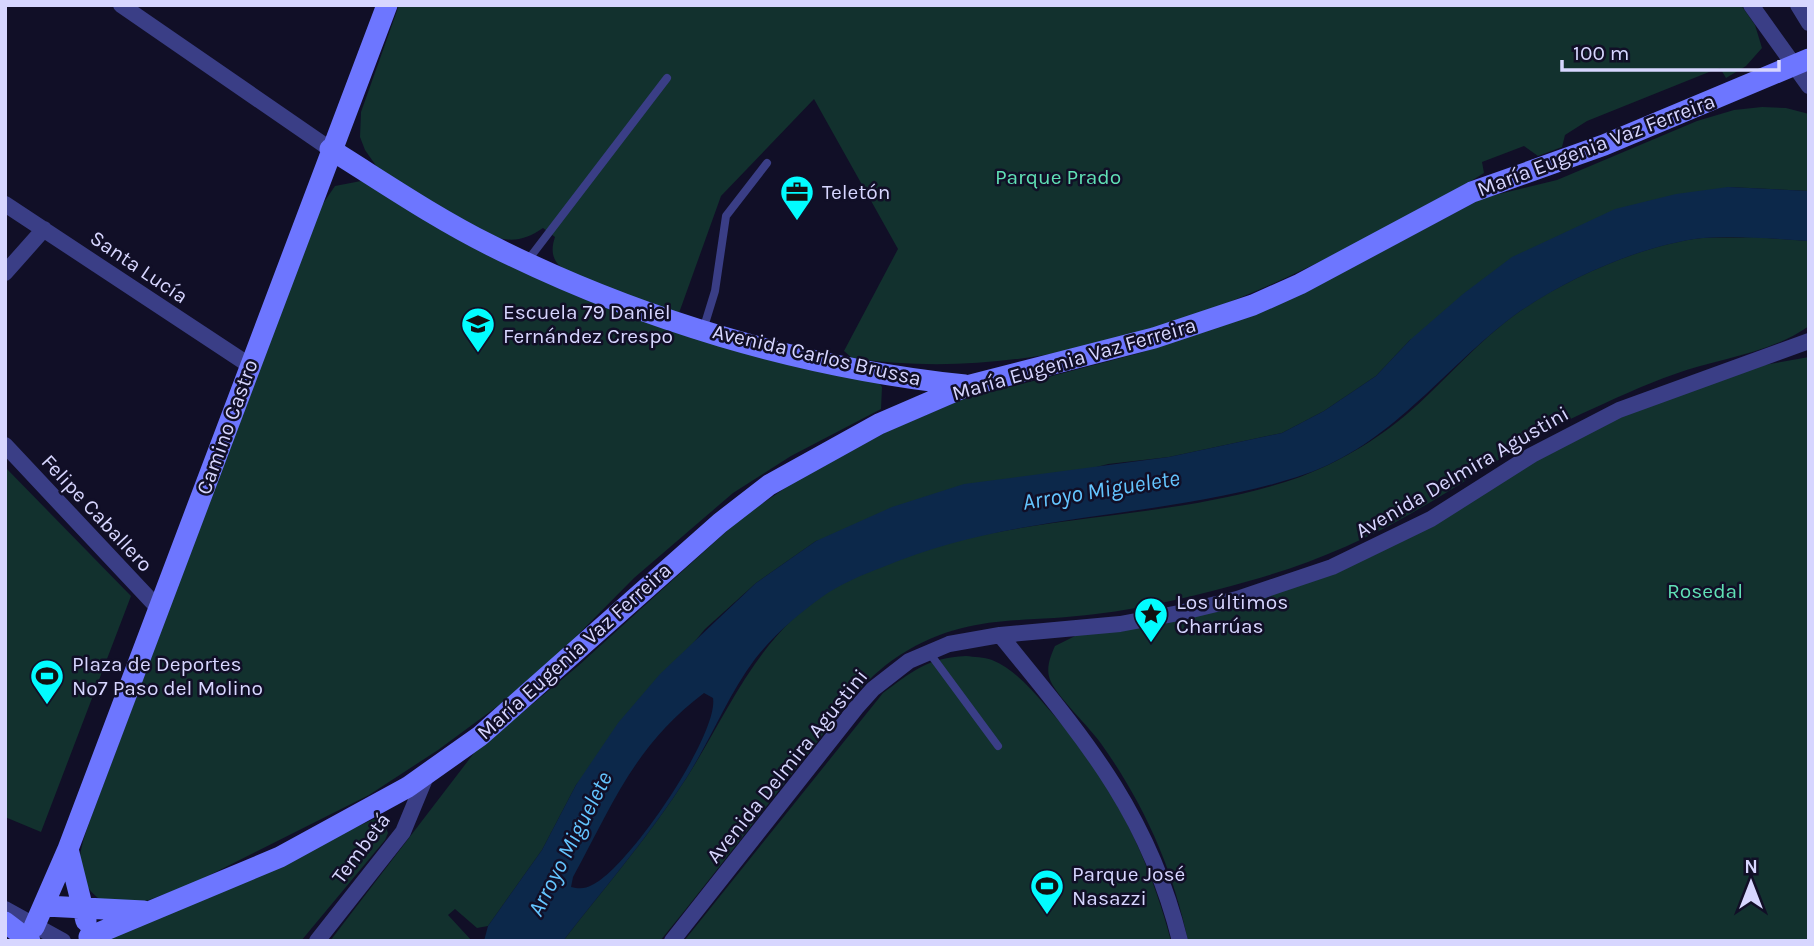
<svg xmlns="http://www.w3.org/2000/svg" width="1814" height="946" font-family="Karla,sans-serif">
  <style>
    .green { fill: #12312e }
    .water { fill: #0c284a; fill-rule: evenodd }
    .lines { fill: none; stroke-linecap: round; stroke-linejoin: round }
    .lane { stroke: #3a3e86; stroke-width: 8 }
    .street { stroke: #3a3e86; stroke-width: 16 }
    .secondary { stroke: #6d76ff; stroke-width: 21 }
    .secondary-bridge { stroke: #6d76ff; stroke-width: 21 }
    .labels { text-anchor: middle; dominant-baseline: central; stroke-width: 5; stroke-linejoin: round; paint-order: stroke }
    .street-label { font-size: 21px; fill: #d7d6ff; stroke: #110f27 }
    .park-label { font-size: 21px; fill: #60e0b5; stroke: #110f27 }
    .poi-label { font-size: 21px; fill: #d7d6ff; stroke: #110f27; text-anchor: start }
    .water-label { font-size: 23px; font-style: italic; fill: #64c5ff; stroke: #110f27 }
  </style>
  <rect width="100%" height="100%" fill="#110f27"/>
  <path class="green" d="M399 5H1741L1755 25 1762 48 1746 66 1726 78 1720 68 1714 70 1587 121 1565 135 1562 147 1538 156 1524 146 1482 162 1484 173C1461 188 1434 200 1410 214 1242 309 1048 387 852 358L844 351 898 249 814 99 721 196 679 313C657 306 568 279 557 263 551 255 552 246 555 237L543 228C524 241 510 243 489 235L379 170 365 150 360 137 361 112Z
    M1762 107 1786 108 1809 114V191L1728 187 1410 340 1376 376 1324 411 1282 433 1169 457 1108 464 816 541 756 583 705 629 576 785 542 850 488 926 477 928 455 909 448 915 472 941H330L474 753 578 666 741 518 794 482 888 431 961 400 1140 353 1250 315 1307 291 1483 198 1557 180 1697 121 1734 110Z
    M361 181 372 184 520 267 875 377 882 387 881 409 791 456 733 493 634 578 533 680 438 750 369 795 192 884 146 901H102C67 876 81 846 93 812L320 208 335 186Z
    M1754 237 1809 241V326C1772 353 1717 359 1675 374 1643 385 1612 400 1581 414 1523 440 1472 479 1417 510 1365 541 1307 565 1249 581 1199 595 1147 608 1096 614 1020 624 969 612 900 655 862 679 835 720 808 754 758 816 711 879 660 941H563C605 887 650 835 687 777 729 711 757 637 826 593 969 505 1146 531 1300 477 1337 463 1377 440 1407 414 1440 386 1468 352 1503 324 1552 284 1639 245 1702 238 1719 237 1737 238 1754 237Z
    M1809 357V941H1188C1173 869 1144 804 1102 745 1089 726 1060 700 1051 682 1045 670 1050 657 1055 646L1079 634 1341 569 1425 530 1535 459 1616 416 1764 365Z
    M5 467 131 596 41 832 5 817Z
    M966 656C974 657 984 657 992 660 1014 669 1030 688 1045 705 1107 773 1148 852 1171 941H684L883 693C913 671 927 658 966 656Z
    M374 819 384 823 388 833 385 840 301 941H101Z"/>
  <path class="water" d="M1728 187 1809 191V241C1774 239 1738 235 1703 238 1639 245 1552 284 1502 325 1435 379 1384 450 1297 477 1162 520 1014 511 883 567 862 575 840 584 822 597 797 615 774 635 755 659 728 695 711 739 687 777 650 835 605 887 563 941H484L488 926 542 850 576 785 618 723 660 674 756 583 816 541 892 507 964 484 1169 457 1282 433 1324 411 1376 376 1410 340 1463 294 1512 257 1615 209 1676 194ZM704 693 713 698C719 735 627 870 592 885 585 889 579 889 571 887L573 877C613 804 634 746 704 693Z"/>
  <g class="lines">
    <path class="lane" d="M528 260 667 78
      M703 330 715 291 726 216 767 163
      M928 651 998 746"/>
    <path class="street" d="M121 5 330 149
      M1751 5 1809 86
      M1798 5 1809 23
      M5 204 249 365
      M5 273 44 229
      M5 445 159 609
      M1000 635C1082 736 1148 811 1180 941
      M5 909 63 941
      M317 941 403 832 427 774
      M672 941 856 708 873 689 909 661 949 644 1000 635 1120 624 1179 613 1237 599 1332 567 1431 519 1532 455 1619 410 1809 341"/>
    <path class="secondary" d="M330 149C383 182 434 217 490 245 637 319 801 368 965 385
      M68 849 86 921
      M45 906 144 911
      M34 927 68 849 387 5
      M89 937 280 857 408 787 480 736 720 523 769 485 879 424 967 386 1154 338 1253 305 1300 284 1472 192 1604 145 1809 59"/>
    <path class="secondary-bridge" d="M5 922 30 941"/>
  </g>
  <defs>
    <g id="office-pin" transform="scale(1.75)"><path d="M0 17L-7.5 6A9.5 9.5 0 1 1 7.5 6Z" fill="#02fcff" stroke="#110f27"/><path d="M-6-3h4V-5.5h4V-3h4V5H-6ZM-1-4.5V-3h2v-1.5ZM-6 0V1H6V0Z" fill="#111"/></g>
    <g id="school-pin" transform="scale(1.75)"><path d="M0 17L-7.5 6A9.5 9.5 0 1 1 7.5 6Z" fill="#02fcff" stroke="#110f27"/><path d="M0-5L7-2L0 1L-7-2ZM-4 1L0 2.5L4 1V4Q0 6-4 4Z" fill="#111"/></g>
    <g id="sight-pin" transform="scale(1.75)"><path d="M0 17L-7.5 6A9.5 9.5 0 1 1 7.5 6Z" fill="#02fcff" stroke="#110f27"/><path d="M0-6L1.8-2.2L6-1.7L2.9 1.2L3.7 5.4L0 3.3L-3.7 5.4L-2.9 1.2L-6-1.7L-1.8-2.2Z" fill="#111"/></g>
    <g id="stadium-pin" transform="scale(1.75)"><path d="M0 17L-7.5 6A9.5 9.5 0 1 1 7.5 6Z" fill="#02fcff" stroke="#110f27"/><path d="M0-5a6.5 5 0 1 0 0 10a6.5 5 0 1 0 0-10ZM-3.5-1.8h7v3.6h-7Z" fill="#111"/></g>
  </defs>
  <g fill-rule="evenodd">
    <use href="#office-pin" x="797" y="192"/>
    <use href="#school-pin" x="478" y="324"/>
    <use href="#sight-pin" x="1151" y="614"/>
    <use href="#stadium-pin" x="47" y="676"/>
    <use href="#stadium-pin" x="1047" y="886"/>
  </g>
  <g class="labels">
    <g class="street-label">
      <text transform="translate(1596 145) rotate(-21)">María Eugenia Vaz Ferreira</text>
      <text transform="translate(139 267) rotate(34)">Santa Lucía</text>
      <text transform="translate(817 355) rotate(13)">Avenida Carlos Brussa</text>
      <text transform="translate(1074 359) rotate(-16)">María Eugenia Vaz Ferreira</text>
      <text transform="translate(227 427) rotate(-70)">Camino Castro</text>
      <text transform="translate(1462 472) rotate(-30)">Avenida Delmira Agustini</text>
      <text transform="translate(97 513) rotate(47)">Felipe Caballero</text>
      <text transform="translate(574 651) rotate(-42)">María Eugenia Vaz Ferreira</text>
      <text transform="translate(787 766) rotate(-51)">Avenida Delmira Agustini</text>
      <text transform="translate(361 848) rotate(-53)">Tembetá</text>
    </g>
    <g class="park-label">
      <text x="1058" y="177">Parque Prado</text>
      <text x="1705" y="591">Rosedal</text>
    </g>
    <g class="poi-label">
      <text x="822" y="192">Teletón</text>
      <text x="503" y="312">Escuela 79 Daniel<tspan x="503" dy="24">Fernández Crespo</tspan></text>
      <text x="1176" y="602">Los últimos<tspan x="1176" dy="24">Charrúas</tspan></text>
      <text x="72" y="664">Plaza de Deportes<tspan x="72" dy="24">Nº7 Paso del Molino</tspan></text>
      <text x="1072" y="874">Parque José<tspan x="1072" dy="24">Nasazzi</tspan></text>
    </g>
    <g class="water-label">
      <text transform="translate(1101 490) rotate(-9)">Arroyo Miguelete</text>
      <text transform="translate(570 844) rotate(-63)">Arroyo Miguelete</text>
    </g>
  </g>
  <rect width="1814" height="946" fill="none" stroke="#d7d6ff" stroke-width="14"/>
  <g transform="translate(1751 883)" stroke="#110f27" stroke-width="5" paint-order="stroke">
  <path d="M0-5L12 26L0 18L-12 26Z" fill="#d7d6ff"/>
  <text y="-10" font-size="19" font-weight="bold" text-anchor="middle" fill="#d7d6ff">N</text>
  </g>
  <path d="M1562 60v10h217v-10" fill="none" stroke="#d7d6ff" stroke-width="3.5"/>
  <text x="1573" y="60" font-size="21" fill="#d7d6ff" stroke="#110f27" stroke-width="5" paint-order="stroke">100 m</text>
</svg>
